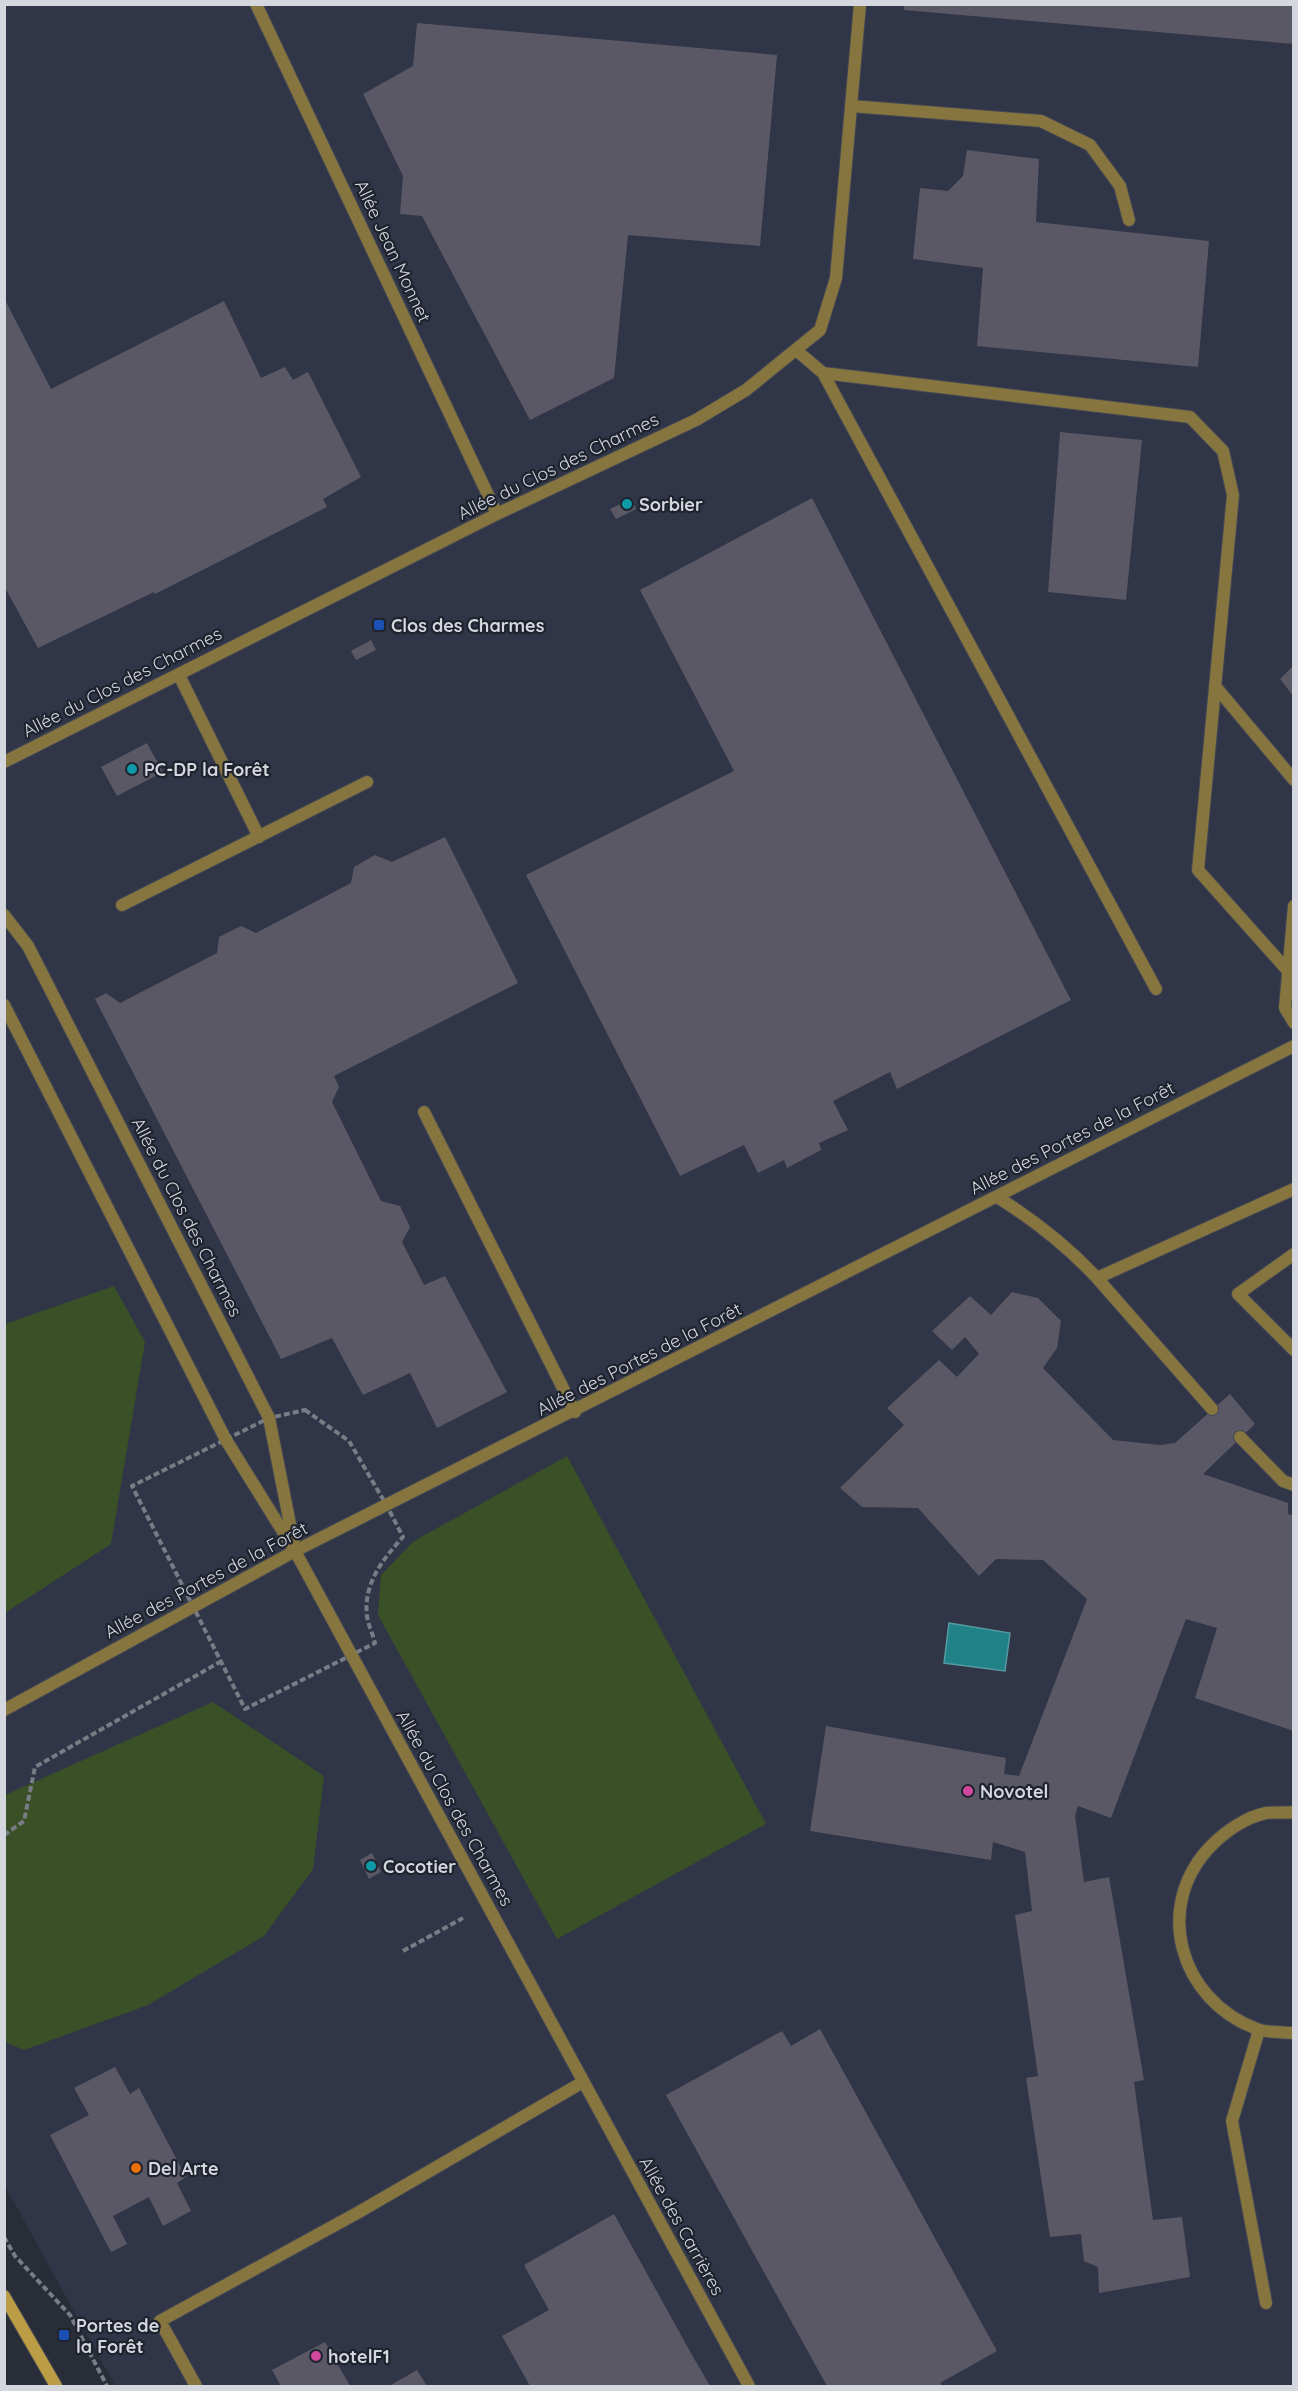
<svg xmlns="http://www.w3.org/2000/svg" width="1298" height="2391" font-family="Quicksand,sans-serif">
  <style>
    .built { fill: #303647 }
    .green { fill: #3a5027 }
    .water { fill: #208187; stroke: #569ba1; stroke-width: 1.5 }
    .building { fill: #5a5865 }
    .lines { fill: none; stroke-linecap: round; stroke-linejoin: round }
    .service-casing { stroke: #444853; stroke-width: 14 }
    .minor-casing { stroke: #444853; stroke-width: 14 }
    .secondary-casing { stroke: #444853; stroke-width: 14 }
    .path { stroke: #787c85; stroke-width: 4; stroke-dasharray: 6 3; stroke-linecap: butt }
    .service { stroke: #877540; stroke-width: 12 }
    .minor { stroke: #877540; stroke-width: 12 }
    .secondary { stroke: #ba9d44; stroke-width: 12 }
    .culture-dot { fill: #0f9aa8; stroke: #1f232e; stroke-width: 2 }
    .transit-dot { fill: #1a4fb4; stroke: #1f232e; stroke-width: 2 }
    .hotel-dot { fill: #d1479c; stroke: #1f232e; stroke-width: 2 }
    .food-dot { fill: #e8710a; stroke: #1f232e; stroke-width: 2 }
    .labels { text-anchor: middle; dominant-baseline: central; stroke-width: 4.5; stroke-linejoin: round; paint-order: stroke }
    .street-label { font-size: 18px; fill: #d4d7de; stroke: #1f232e }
    .poi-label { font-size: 18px; font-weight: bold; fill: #d4d7de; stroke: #1f232e; text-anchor: start }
  </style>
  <rect width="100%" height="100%" fill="#292d38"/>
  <path class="built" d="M4 5H1293V2386H115L5 2186Z"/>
  <path class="green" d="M114 1286 145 1342 111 1544 5 1613V1324Z
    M567 1456 766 1824 557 1939 378 1615 381 1575 414 1541Z
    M213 1702 324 1776 313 1869 264 1936 148 2005 24 2050 5 2042V1795Z"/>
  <path class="water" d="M949 1623 1010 1633 1005 1671 944 1663Z"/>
  <path class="building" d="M904 4H1294V44L904 10Z
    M417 23 777 55 760 246 628 235 614 378 530 420 422 216 400 214 403 176 363 94 413 66Z
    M967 150 1039 159 1036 222 1209 241 1198 367 977 346 983 268 913 259 920 188 948 191 963 176Z
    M4 298 51 389 224 301 261 378 285 367 293 380 308 372 361 477 323 499 327 507 155 594 154 592 38 648 4 586Z
    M1060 432 1142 440 1126 600 1048 592Z
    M812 498 1071 1000 897 1089 890 1072 833 1101 848 1130 819 1143 821 1150 787 1168 784 1160 758 1173 744 1145 680 1176 526 875 734 771 640 590Z
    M631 499 636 509 616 519 610 509Z
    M371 640 376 650 356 660 351 651Z
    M1294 665V697L1280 679Z
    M147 743 163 772 117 796 101 767Z
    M445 837 518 983 334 1076 339 1087 332 1102 381 1201 400 1206 410 1227 402 1242 424 1285 445 1276 507 1392 437 1428 410 1373 363 1395 332 1338 281 1359 95 999 106 993 120 1003 217 953 219 937 241 926 256 933 351 883 354 867 375 855 392 862Z
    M1012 1292 1038 1298 1061 1321 1057 1348 1043 1368 1113 1440 1160 1445 1175 1443 1230 1394 1255 1424 1203 1474 1288 1503V1514L1294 1516V1731L1195 1698 1217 1628 1186 1619 1111 1818 1078 1806 1075 1816 1084 1882 1109 1877 1144 2080 1134 2082 1153 2220 1182 2217 1190 2277 1099 2293 1098 2267 1084 2261 1081 2234 1050 2237 1026 2078 1038 2076 1015 1915 1032 1911 1025 1852 993 1842 991 1860 810 1831 826 1726 1006 1758 1004 1774 1019 1776 1087 1599 1043 1560 996 1559 979 1576 918 1508 862 1507 840 1488 904 1425 887 1408 939 1360 957 1377 979 1354 965 1337 952 1350 932 1331 970 1296 991 1315Z
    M372 1853 381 1872 369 1879 360 1860Z
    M820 2029 997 2351 940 2383 942 2386H827L666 2095 782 2031 791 2046Z
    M115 2067 130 2094 139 2088 186 2177 177 2183 191 2211 163 2226 149 2197 113 2216 127 2244 111 2252 50 2135 89 2115 74 2088Z
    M614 2214 692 2355 710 2386H530L502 2336 549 2310 524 2265Z
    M325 2342 350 2386H281L272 2370Z
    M417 2370 427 2386H389Z"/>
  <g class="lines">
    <g class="service-casing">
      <path id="service" d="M851 106 1041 121 1090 145 1120 186 1129 220
        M796 350 823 373 1190 417 1223 451 1233 495 1198 870 1289 972
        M823 373 1156 989
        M179 675 259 837
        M1215 686 1294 780
        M122 905 367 782
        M1294 906 1285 1008 1294 1023
        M424 1112 575 1412
        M997 1197C1034 1220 1067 1246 1097 1278
        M1294 1254 1238 1294 1294 1350
        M1212 1409 1097 1278 1294 1189
        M1240 1437 1283 1481 1294 1485
        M1294 1812C1285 1813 1275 1812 1266 1813 1246 1817 1226 1831 1212 1845 1152 1905 1179 2000 1257 2029 1268 2033 1282 2032 1294 2033
        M1259 2030 1232 2121 1266 2303
        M196 2386 160 2321 359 2212 583 2082"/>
    </g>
    <g class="minor-casing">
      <path id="minor" d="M256 4 497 514
        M4 762 497 514 696 420 746 390 820 330 836 278 860 4
        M4 915 28 946 269 1418 294 1544
        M4 1005 226 1440 295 1551 749 2386
        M4 1710 295 1551 1294 1046"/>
    </g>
    <g class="secondary-casing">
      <path id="secondary" d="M4 2296 56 2386"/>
    </g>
    <path class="path" d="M305 1410 349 1441 387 1506 403 1537C383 1559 363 1584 367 1616 368 1625 373 1634 375 1643L245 1709 132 1486 269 1418Z
      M4 1835 24 1821 35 1767 220 1662
      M403 1951 463 1918
      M4 2237 15 2256 70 2315 107 2386"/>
    <use href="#service" class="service"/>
    <use href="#minor" class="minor"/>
    <use href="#secondary" class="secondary"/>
  </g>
  <g class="culture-dot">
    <circle cx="627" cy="504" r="6"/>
    <circle cx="132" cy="769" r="6"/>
    <circle cx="371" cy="1866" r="6"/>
  </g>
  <g class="transit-dot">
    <rect x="373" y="619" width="12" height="12" rx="3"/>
    <rect x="58" y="2329" width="12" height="12" rx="3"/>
  </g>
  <g class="hotel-dot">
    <circle cx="968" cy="1791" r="6"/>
    <circle cx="316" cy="2356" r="6"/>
  </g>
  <circle class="food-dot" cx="136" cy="2168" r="6"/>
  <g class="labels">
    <g class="street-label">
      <text transform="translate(393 251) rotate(65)">Allée Jean Monnet</text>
      <text transform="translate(558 466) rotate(-26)">Allée du Clos des Charmes</text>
      <text transform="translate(122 682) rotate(-27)">Allée du Clos des Charmes</text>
      <text transform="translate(1072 1138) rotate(-27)">Allée des Portes de la Forêt</text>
      <text transform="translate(187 1217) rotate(63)">Allée du Clos des Charmes</text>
      <text transform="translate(639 1359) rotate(-27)">Allée des Portes de la Forêt</text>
      <text transform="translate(206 1580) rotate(-28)">Allée des Portes de la Forêt</text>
      <text transform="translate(455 1808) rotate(61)">Allée du Clos des Charmes</text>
      <text transform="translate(682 2226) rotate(61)">Allée des Carrières</text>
    </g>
    <g class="poi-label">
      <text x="639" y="504">Sorbier</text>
      <text x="391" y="625">Clos des Charmes</text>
      <text x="144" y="769">PC-DP la Forêt</text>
      <text x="980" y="1791">Novotel</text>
      <text x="383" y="1866">Cocotier</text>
      <text x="148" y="2168">Del Arte</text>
      <text x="76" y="2325">Portes de<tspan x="76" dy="21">la Forêt</tspan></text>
      <text x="328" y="2356">hotelF1</text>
    </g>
  </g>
  <rect width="1298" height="2391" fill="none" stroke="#d4d7de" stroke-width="12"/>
</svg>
